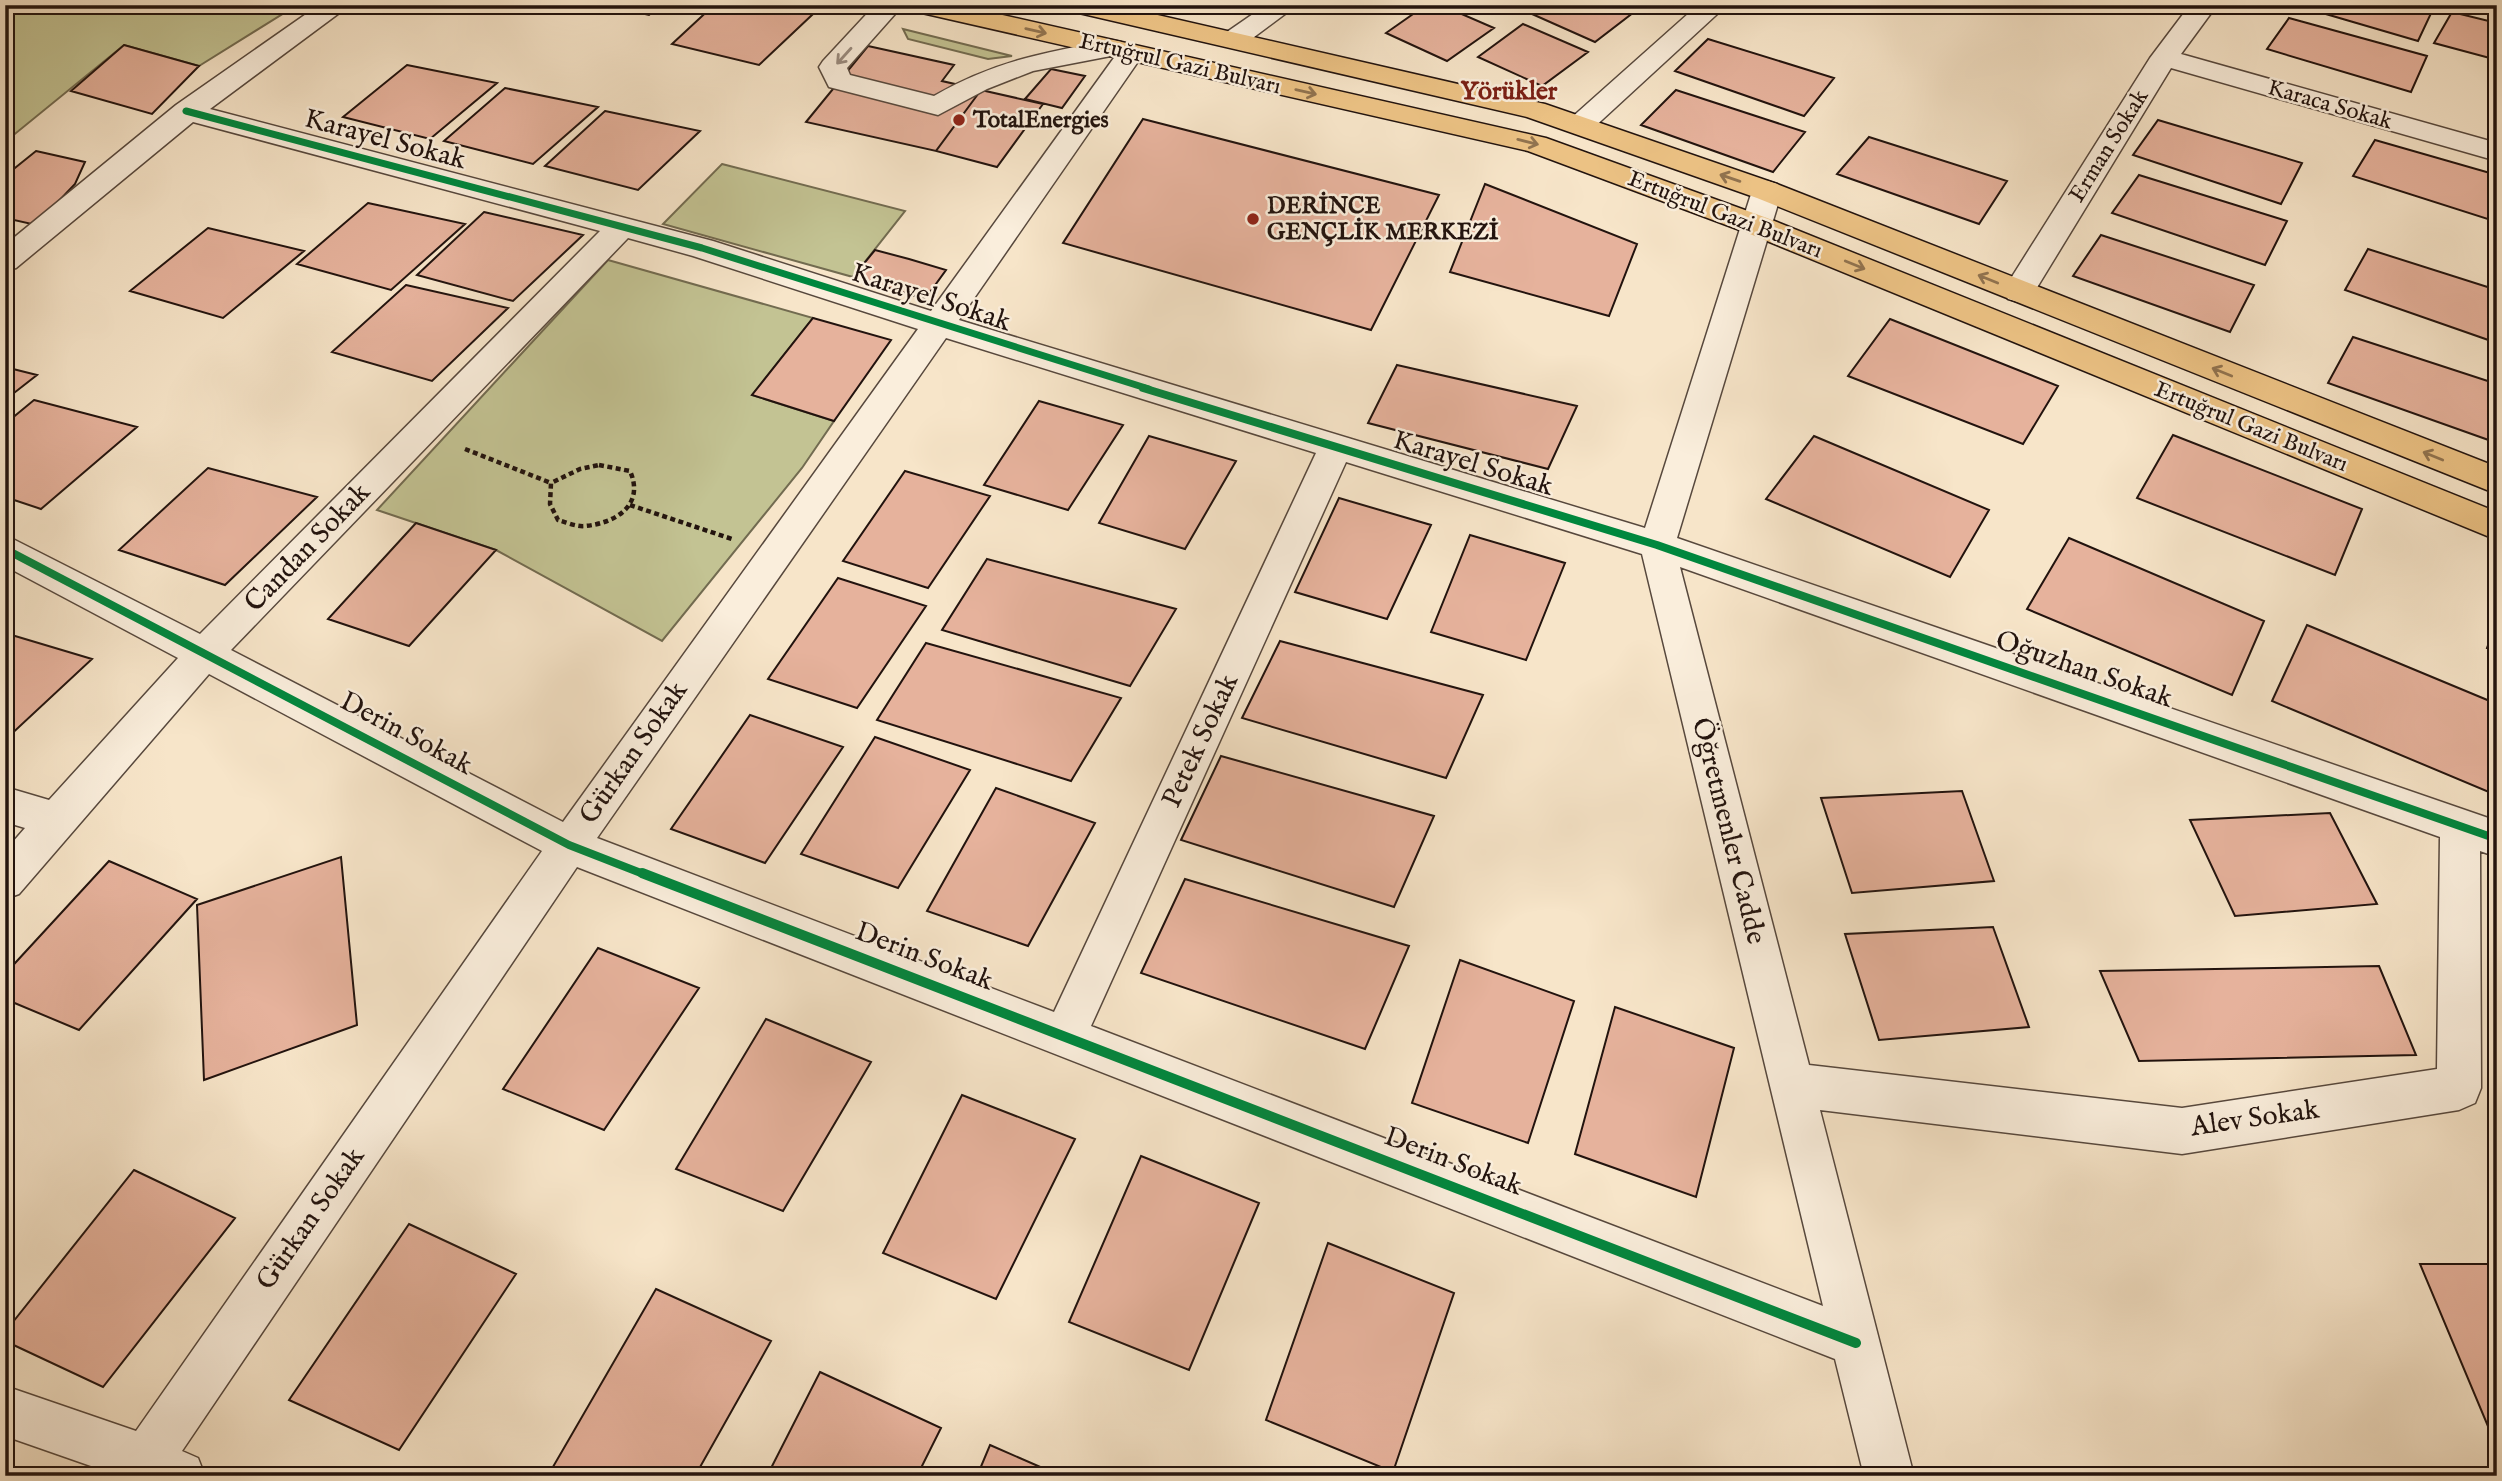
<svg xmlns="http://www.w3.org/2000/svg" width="2502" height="1481" font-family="'IM FELL English',serif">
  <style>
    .green { fill: #c3c393; stroke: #726b50; stroke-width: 2 }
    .building { fill: #e6b29c; stroke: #22130e; stroke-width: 2 }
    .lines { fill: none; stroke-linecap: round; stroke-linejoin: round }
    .minor-casing { stroke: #57483d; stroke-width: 3 }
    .major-casing { stroke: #22130e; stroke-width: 3 }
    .path { stroke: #22130e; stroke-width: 4.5; stroke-dasharray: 5 3.5; stroke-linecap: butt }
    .minor { fill: #faeedc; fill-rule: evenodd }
    .major { fill: #ecc284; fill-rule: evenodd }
    .cycleway-far2-casing { stroke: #faeedc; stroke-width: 10 }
    .cycleway-far1-casing { stroke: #faeedc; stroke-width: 12 }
    .cycleway-casing { stroke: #faeedc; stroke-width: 15 }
    .cycleway-far2 { stroke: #00873e; stroke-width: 7 }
    .cycleway-far1 { stroke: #00873e; stroke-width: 8 }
    .cycleway { stroke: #00873e; stroke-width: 10 }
    .oneway { stroke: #91734f }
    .oneway2 { stroke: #998b7f }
    .poi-dot { fill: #8f2418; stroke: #faeedc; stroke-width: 2.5 }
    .labels { text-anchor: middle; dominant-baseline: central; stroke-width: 5; stroke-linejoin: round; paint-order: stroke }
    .far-street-label { font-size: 23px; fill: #22130e; stroke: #faeedc }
    .far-poi-label { font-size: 23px; font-weight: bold; fill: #22130e; stroke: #faeedc; text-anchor: start }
    .far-quarter-label { font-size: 26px; font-weight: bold; fill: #7a1f14; stroke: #faeedc }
    .street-label { font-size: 28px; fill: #22130e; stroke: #faeedc }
  </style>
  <rect width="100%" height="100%" fill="#f7e5c9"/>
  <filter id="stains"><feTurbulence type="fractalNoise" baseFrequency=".00286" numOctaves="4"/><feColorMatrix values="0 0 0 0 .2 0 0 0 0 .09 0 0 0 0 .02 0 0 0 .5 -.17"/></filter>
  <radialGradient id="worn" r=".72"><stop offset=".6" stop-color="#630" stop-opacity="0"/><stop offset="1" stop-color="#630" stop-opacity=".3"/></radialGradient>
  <path class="green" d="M5 5H297L199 66 124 45 5 142Z
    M903 29 1012 56 988 59 908 39Z
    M722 164 905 211 853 277 663 224Z
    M608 260 813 318 752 395 834 421 802 468 662 641 496 550 377 510Z"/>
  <path class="building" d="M605 5H661L649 15Z
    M714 5H769L813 14 759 65 672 44Z
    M1426 5H1441L1494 28 1447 61 1386 33Z
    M1545 5H1628L1638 9 1595 42 1532 14Z
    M2295 5H2426L2434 7 2418 41Z
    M2452 12 2497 23V60L2434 43Z
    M2289 18 2427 56 2411 92 2267 49Z
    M1523 24 1588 52 1542 86 1478 57Z
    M1708 39 1834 78 1804 116 1675 71Z
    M124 45 199 66 152 114 71 91Z
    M868 46 954 65 942 81 981 90 936 151 806 122Z
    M407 65 497 83 430 139 343 117Z
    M1051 69 1085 76 1062 108 1025 99Z
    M505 88 598 107 533 164 444 141Z
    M981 90 1043 104 997 167 936 151Z
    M1676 90 1805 132 1773 172 1641 125Z
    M605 111 700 131 638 190 545 166Z
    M1143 119 1439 195 1371 330 1063 243Z
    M2158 120 2302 163 2281 204 2133 155Z
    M1869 137 2007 181 1979 224 1837 174Z
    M2375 140 2497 175V222L2353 176Z
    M36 151 85 162 75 184 36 225 5 218V176Z
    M2139 175 2287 221 2265 265 2112 213Z
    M1485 184 1637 244 1609 316 1450 272Z
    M368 203 465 224 391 290 297 264Z
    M484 212 583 235 513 301 417 275Z
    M208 228 304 251 223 318 130 291Z
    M2101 235 2254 285 2230 332 2073 276Z
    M2368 249 2497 290V343L2345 290Z
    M875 250 909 259 946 270 925 299 853 277Z
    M406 285 508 308 432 381 332 352Z
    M813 318 891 340 834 421 752 395Z
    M1890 319 2058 386 2023 444 1848 376Z
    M2353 337 2497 384V443L2328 383Z
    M1397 365 1577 406 1548 469 1368 423Z
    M5 367 37 375 5 400Z
    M34 400 137 427 41 509 5 497V424Z
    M1039 401 1123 425 1068 510 984 485Z
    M2173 435 2362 509 2335 575 2137 498Z
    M1149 436 1236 461 1185 549 1099 523Z
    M1814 436 1989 510 1950 577 1766 499Z
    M208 468 317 497 225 585 119 550Z
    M905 471 990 496 928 588 843 561Z
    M1339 498 1431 525 1387 619 1295 592Z
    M416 523 496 550 409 646 328 619Z
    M1470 535 1565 563 1526 660 1431 632Z
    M2069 538 2264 621 2232 695 2027 609Z
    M987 559 1176 609 1130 686 942 630Z
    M838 578 926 606 857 708 768 679Z
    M2497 620V651L2487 648Z
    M2307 625 2497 704 2496 795 2272 701Z
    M5 633 92 659 5 740Z
    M1280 641 1483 695 1446 778 1242 718Z
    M926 643 1121 698 1071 781 877 720Z
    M750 715 843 747 765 863 671 829Z
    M875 737 970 770 898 888 801 854Z
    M1221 756 1434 816 1394 907 1181 840Z
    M996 788 1095 823 1028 946 927 911Z
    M1962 791 1994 881 1852 893 1821 798Z
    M2330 813 2377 904 2235 916 2190 820Z
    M341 857 357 1025 204 1080 197 905Z
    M109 861 197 899 79 1030 5 999V974Z
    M1185 879 1409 946 1365 1049 1141 973Z
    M1993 927 2029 1027 1879 1040 1845 934Z
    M598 948 699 988 604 1130 503 1089Z
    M1460 960 1574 1001 1528 1143 1412 1103Z
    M2379 966 2416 1055 2139 1061 2100 971Z
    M1615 1007 1734 1048 1696 1197 1575 1154Z
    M766 1019 871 1062 783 1211 676 1169Z
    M962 1095 1075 1139 996 1299 883 1253Z
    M1141 1156 1259 1203 1189 1370 1069 1322Z
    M134 1170 235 1218 103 1387 5 1341V1332Z
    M409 1224 516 1274 399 1450 289 1400Z
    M1328 1243 1454 1293 1393 1472 1266 1420Z
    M2420 1264H2497V1443H2495Z
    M656 1289 771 1341 695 1476H558L550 1472Z
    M820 1372 941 1428 917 1476H767Z
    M990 1445 1061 1476H977Z"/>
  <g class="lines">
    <g class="minor-casing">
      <path id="minor" d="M319 5H350L210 109 713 241 931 311 1116 55 1033 71 987 89 938 115 829 87 819 67 823 61 875 5H903L847 68 850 75 934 96C995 61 1043 53 1111 40L1121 42 1124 47H1141L1144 53 959 320 1645 528 1752 191 1757 184 1767 181 1777 184 1782 191 1677 538 2497 821V857L2480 851 2481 1088 2475 1103 2459 1110 2182 1154 1820 1110 1914 1476H1864L1835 1359 577 867 182 1451 198 1458 205 1476H110L111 1473 5 1436V1386L136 1431 542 851 209 674 19 894 5 899V851L25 828 5 822V787L49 800 178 658 5 566V535L200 634 600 231 193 122 16 268 5 271V245L176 105ZM628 238 693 256 918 329 563 822 231 650ZM946 338 1316 453 1054 1012 597 838ZM1346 462 1642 554 1823 1306 1091 1026ZM1680 567 2440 837 2437 1069 2182 1108 1809 1065Z
        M1266 5H1297L1242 46H1224L1220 40 1224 34Z
        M1698 5H1727L1590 131 1580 134 1570 131 1566 125 1570 119Z
        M2190 5H2217L2181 54 2497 143V161L2171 68 2030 299 2019 302 2008 299 2004 291 2008 283 2150 58Z"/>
    </g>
    <g class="major-casing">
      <path id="major" d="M909 5H958L1546 138 1767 218 2497 512V540L1745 232 1528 151 922 13 913 11Z
        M1066 5H1114L1545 104 1777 184 2497 467V494L1757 198 1527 117 1079 13 1070 11Z"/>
    </g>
    <path class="path" d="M465 449 551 483
      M599 465 630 471C645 505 616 523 585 526 576 527 566 522 558 520L550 504 551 483 580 469Z
      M630 505 732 539"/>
    <use href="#minor" class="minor"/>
    <use href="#major" class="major"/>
    <g class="cycleway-far2-casing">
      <path id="cycleway-far2" d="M186 111 702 248 1149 389"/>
    </g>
    <g class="cycleway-far1-casing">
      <path id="cycleway-far1" d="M1143 388 1657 545 2497 839
        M5 549 569 845 646 875"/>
    </g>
    <g class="cycleway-casing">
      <path id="cycleway" d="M642 873 1856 1343"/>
    </g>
    <use href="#cycleway-far2" class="cycleway-far2"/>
    <use href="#cycleway-far1" class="cycleway-far1"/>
    <use href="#cycleway" class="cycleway"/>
  </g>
  <defs><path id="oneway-shaft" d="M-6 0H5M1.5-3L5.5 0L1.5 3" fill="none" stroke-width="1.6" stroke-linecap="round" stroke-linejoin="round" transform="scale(1.75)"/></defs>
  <g class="oneway">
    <use href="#oneway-shaft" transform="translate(1036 31) rotate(13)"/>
    <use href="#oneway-shaft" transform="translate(1306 92) rotate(13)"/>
    <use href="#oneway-shaft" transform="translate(1528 142) rotate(14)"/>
    <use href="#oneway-shaft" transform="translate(1730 178) rotate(-161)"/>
    <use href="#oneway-shaft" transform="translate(1855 265) rotate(22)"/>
    <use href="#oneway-shaft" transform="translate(1988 279) rotate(-158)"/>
    <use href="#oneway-shaft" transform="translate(2222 372) rotate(-158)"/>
    <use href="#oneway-shaft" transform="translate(2433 456) rotate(-158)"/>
  </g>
  <use class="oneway2" href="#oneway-shaft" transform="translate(844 56) rotate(132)"/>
  <g class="poi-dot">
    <circle cx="959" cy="120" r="7"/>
    <circle cx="1253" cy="219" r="7"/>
  </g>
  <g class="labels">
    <g class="far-street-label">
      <text transform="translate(1180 64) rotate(13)">Ertuğrul Gazi Bulvarı</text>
      <text transform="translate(2330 105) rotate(16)">Karaca Sokak</text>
      <text transform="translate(2109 146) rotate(-58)">Erman Sokak</text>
      <text transform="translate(1725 215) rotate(21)">Ertuğrul Gazi Bulvarı</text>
      <text transform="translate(2251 427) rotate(22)">Ertuğrul Gazi Bulvarı</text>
    </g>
    <g class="far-poi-label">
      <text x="973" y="120">TotalEnergies</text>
      <text x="1267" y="206">DERİNCE<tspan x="1267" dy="26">GENÇLİK MERKEZİ</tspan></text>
    </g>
    <g class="far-quarter-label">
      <text x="1509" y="91">Yörükler</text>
    </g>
    <g class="street-label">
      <text transform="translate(385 140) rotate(15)">Karayel Sokak</text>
      <text transform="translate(931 298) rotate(18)">Karayel Sokak</text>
      <text transform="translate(1473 464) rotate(17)">Karayel Sokak</text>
      <text transform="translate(308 548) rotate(-46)">Candan Sokak</text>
      <text transform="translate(2084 670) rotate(19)">Oğuzhan Sokak</text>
      <text transform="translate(406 734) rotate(28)">Derin Sokak</text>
      <text transform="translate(1201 741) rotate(-65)">Petek Sokak</text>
      <text transform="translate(634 753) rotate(-55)">Gürkan Sokak</text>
      <text transform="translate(1728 831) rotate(76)">Öğretmenler Cadde</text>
      <text transform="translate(924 957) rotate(21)">Derin Sokak</text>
      <text transform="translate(2255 1119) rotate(-8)">Alev Sokak</text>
      <text transform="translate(1453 1162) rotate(21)">Derin Sokak</text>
      <text transform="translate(311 1219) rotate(-55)">Gürkan Sokak</text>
    </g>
  </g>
  <rect width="2502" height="1481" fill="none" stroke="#f7e5c9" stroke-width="28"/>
  <rect x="7" y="7" width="2488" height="1467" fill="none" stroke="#22130e" stroke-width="3.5"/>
  <rect x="14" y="14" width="2474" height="1453" fill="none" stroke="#22130e" stroke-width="2"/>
  <rect width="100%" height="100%" filter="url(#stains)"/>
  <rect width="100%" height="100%" fill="url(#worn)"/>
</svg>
